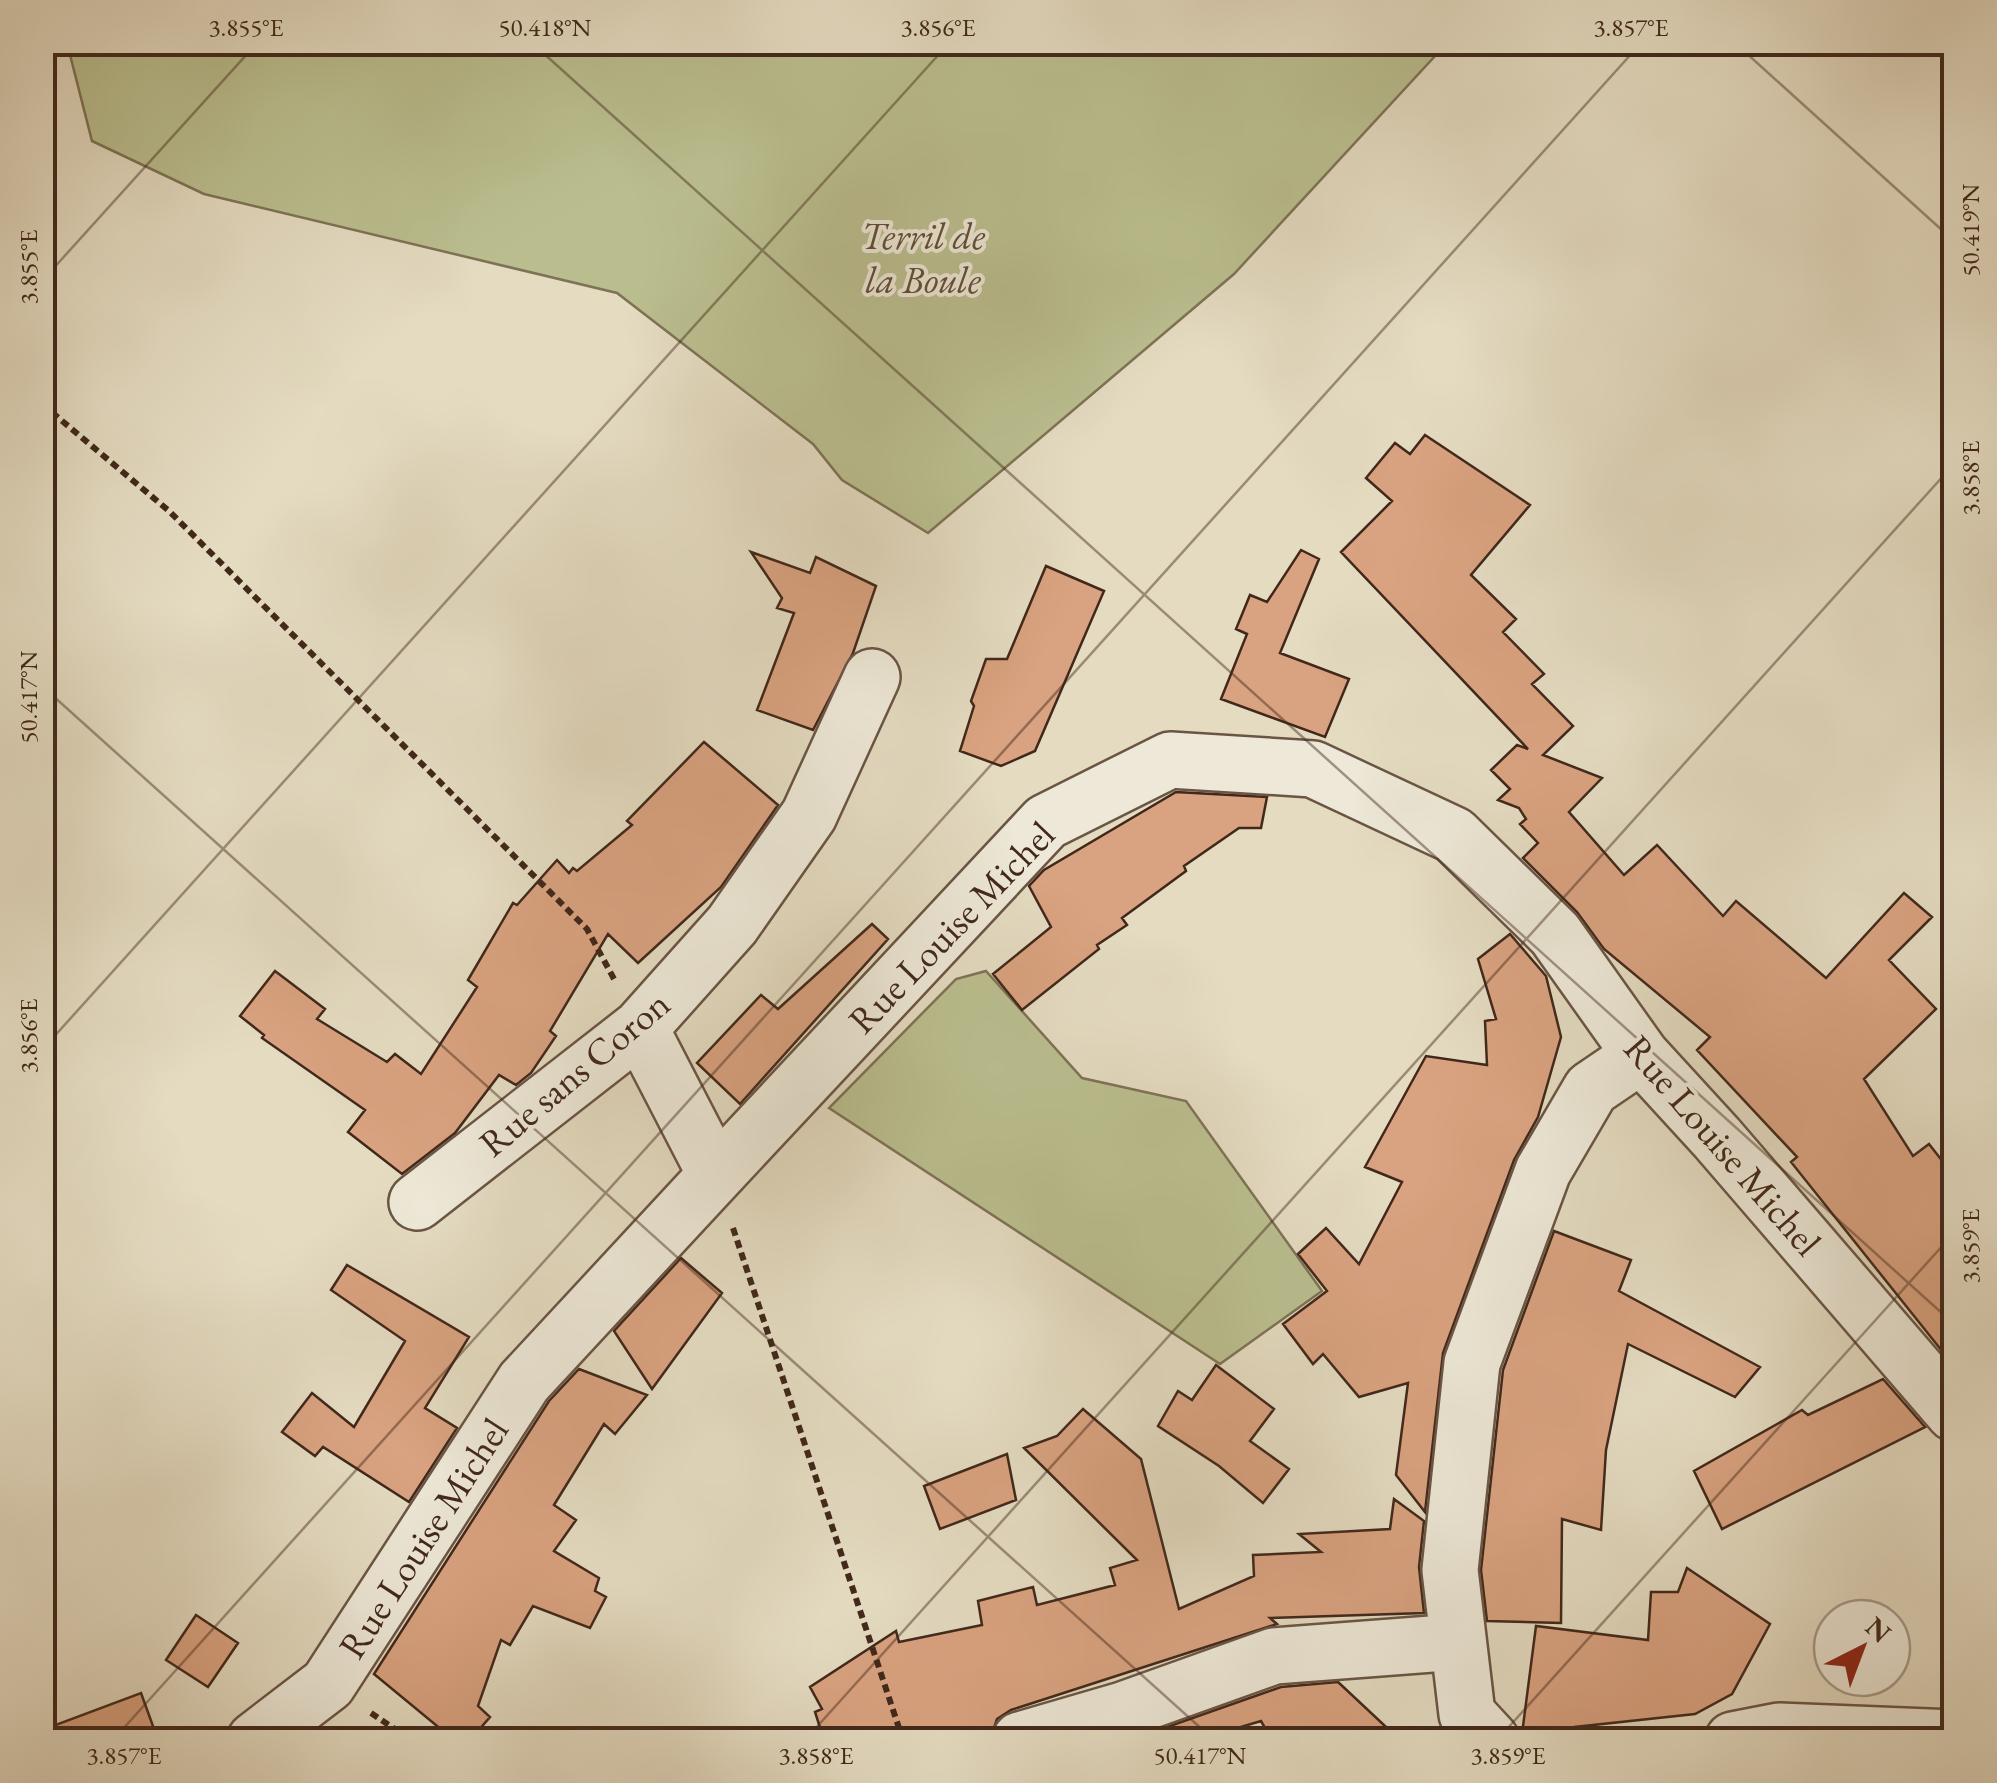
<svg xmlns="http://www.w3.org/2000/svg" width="1997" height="1783" font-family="'EB Garamond',serif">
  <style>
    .green { fill: #babe8f; stroke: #7e7355; stroke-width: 2.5 }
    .building { fill: #d9a280; stroke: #41281b; stroke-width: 2.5 }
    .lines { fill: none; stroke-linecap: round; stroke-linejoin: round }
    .minor-casing { stroke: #6a5544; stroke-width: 60 }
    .path { stroke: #41281b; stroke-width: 6; stroke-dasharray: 8 5; stroke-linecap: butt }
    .minor { stroke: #ede8d7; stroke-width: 55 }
    .ticks { fill: none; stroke: #41281b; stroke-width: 2.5; stroke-opacity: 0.45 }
    .labels { text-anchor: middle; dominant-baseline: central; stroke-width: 8; stroke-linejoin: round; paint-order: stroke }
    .park-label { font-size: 38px; font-style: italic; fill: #5f4e38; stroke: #ede8d7 }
    .street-label { font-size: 38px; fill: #41281b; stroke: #ede8d7 }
    .neatline { fill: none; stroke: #41281b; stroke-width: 4 }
    .ticks-label { font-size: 25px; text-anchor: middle; fill: #41281b }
  </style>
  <rect width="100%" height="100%" fill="#e4dbc1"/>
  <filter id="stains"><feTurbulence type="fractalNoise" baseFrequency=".002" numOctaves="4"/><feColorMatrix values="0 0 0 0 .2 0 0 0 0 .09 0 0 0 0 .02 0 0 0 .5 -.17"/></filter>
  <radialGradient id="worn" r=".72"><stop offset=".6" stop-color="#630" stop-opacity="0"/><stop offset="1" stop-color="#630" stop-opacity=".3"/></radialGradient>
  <path class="green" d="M67 43V42L1447 43 1234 274 928 533 842 480 813 444 617 293 204 194 92 141Z
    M986 971 1082 1078 1186 1101 1322 1291 1220 1364 829 1108 956 979Z"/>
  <path class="building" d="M1425 435 1530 505 1471 575 1516 619 1503 632 1544 674 1532 684 1573 726 1543 755 1602 778 1569 812 1624 875 1657 845 1723 916 1736 901 1826 978 1904 893 1932 917 1889 960 1936 1009 1864 1079 1913 1156 1929 1144 1954 1176V1366L1791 1162 1797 1157 1697 1050 1710 1037 1604 949 1577 912 1523 858 1538 843 1520 824 1526 819 1519 808 1498 800 1510 789 1491 770 1517 745 1528 749 1341 552 1392 501 1366 478 1395 443 1410 454Z
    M1301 550 1319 559 1280 653 1349 679 1325 737 1221 699 1247 634 1236 629 1250 595 1267 602Z
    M751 552 810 573 816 557 876 586 853 653 813 730 757 710 794 613 777 608 782 598Z
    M1046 566 1104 591 1035 751 1001 766 960 751 974 706 971 701 986 659H1007Z
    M704 742 778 805 721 887 638 963 608 934 550 1031 556 1036 531 1073 516 1085 499 1075 455 1133 402 1174 348 1132 365 1110 262 1038 264 1035 240 1016 275 971 325 1009 317 1019 387 1062 395 1054 421 1074 477 987 468 980 513 903 517 905 557 860 569 873 573 868 577 871 632 825 627 821Z
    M1176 792 1267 797 1261 828H1239L1184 866 1186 871 1122 918 1127 925 1097 945 1099 949 1022 1010 993 974 1051 927 1029 886 1044 870Z
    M872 924 888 939 740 1104 697 1063 761 995 778 1009Z
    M1510 934 1546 976 1561 1037 1538 1117 1514 1160 1443 1353 1425 1512 1396 1475 1408 1383 1359 1397 1323 1354 1313 1364 1283 1324 1327 1291 1298 1254 1326 1228 1359 1264 1402 1182 1365 1167 1426 1056 1487 1065 1485 1021 1496 1019 1478 959Z
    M1554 1231 1631 1260 1619 1291 1760 1367 1735 1397 1628 1344 1606 1450 1601 1530 1562 1519 1561 1623 1487 1621 1481 1570 1503 1370Z
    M681 1258 722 1293 652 1389 614 1331Z
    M347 1265 469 1337 425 1408 457 1428 409 1502 323 1447 315 1456 282 1432 312 1393 354 1427 405 1341 331 1290Z
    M1216 1365 1274 1409 1250 1441 1289 1469 1263 1503 1219 1466 1158 1426 1178 1391 1192 1400Z
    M579 1369 647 1395 615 1434 604 1424 554 1505 576 1520 554 1551 599 1578 595 1591 606 1597 590 1628 533 1606 510 1645 501 1640 478 1706 490 1717 470 1740H454L374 1674 549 1401Z
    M1883 1379 1925 1427 1722 1529 1694 1471 1802 1410 1808 1415Z
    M1083 1409 1141 1459 1179 1609 1254 1576 1253 1555 1321 1552 1299 1534 1390 1529 1394 1499 1424 1521 1419 1567 1424 1613 1270 1618 1277 1624 1011 1710 997 1719 990 1740H824L815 1712 822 1709 810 1687 896 1631 899 1642 982 1625 978 1601 1033 1587 1037 1605 1115 1585 1110 1568 1137 1560 1024 1448 1057 1436Z
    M1007 1454 1016 1500 940 1529 924 1486Z
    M1687 1568 1770 1624 1732 1694 1695 1714 1575 1727 1574 1736 1522 1734 1536 1626 1648 1640 1651 1592H1678Z
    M196 1615 238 1643 208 1687 166 1660Z
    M1338 1682 1400 1740H1272L1261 1721 1197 1740H1130L1281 1687Z
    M141 1693 158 1740H42V1730Z"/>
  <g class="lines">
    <g class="minor-casing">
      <path id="minor" d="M640 1028 716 1175
        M417 1202 640 1028 732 925 809 815 872 677
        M255 1740 328 1684 524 1382 716 1175 1046 822 1170 760 1313 769 1454 835 1555 934 1641 1055 1717 1138 1954 1413
        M1020 1740 1123 1710 1274 1656 1458 1642
        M1491 1740 1467 1714 1450 1570 1472 1363 1543 1171 1591 1089 1641 1055
        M1733 1740 1779 1731 1954 1738"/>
    </g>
    <path class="path" d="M42 404 169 511 587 929 614 979
      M733 1228 903 1740
      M371 1713 411 1740"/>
    <use href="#minor" class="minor"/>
  </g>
  <path class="ticks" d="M531 42 1954 1324M1734 42 1954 241M42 281 258 42M42 686 1214 1740M42 1050 950 42M113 1740 1642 42M805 1740 1954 464M1497 1740 1954 1233"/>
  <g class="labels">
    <g class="park-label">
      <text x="923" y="235">Terril de<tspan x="923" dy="44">la Boule</tspan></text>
    </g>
    <g class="street-label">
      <text transform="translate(951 927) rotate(-46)">Rue Louise Michel</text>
      <text transform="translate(574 1073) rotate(-40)">Rue sans Coron</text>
      <text transform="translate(1723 1145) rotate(49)">Rue Louise Michel</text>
      <text transform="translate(423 1538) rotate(-57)">Rue Louise Michel</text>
    </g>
  </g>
  <rect width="1997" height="1783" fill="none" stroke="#e4dbc1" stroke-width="110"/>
  <g transform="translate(1862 1648) rotate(42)"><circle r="48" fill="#ede8d7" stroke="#a89b8c" stroke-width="2.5"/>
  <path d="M0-8L18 38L0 25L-18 38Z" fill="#8f2418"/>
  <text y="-15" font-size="28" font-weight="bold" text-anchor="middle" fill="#41281b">N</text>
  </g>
  <rect x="55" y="55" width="1887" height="1673" class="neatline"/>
  <g class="ticks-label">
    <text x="246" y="36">3.855°E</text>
    <text x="545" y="36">50.418°N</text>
    <text x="938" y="36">3.856°E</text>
    <text x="1631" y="36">3.857°E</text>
    <text transform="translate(1970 230) rotate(-90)" y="9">50.419°N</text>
    <text transform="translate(28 267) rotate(-90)" y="9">3.855°E</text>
    <text transform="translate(1970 478) rotate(-90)" y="9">3.858°E</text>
    <text transform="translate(28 697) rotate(-90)" y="9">50.417°N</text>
    <text transform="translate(28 1036) rotate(-90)" y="9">3.856°E</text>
    <text transform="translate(1970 1246) rotate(-90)" y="9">3.859°E</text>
    <text x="124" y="1764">3.857°E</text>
    <text x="816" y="1764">3.858°E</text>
    <text x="1200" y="1764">50.417°N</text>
    <text x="1508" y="1764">3.859°E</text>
  </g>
  <rect width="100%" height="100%" filter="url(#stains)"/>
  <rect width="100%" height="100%" fill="url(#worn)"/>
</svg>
